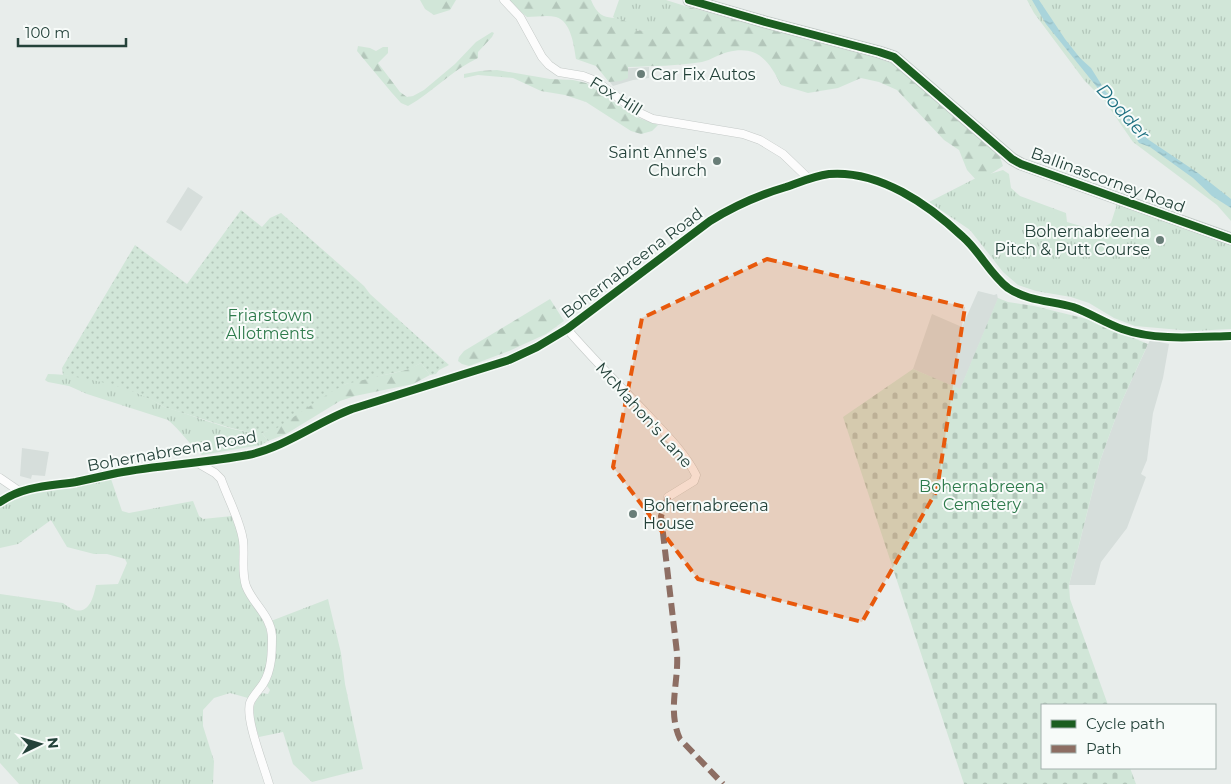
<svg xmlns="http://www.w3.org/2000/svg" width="1231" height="784" font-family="Montserrat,sans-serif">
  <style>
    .built { fill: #d6dedb }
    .grass { fill: url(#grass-tufts) }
    .forest { fill: url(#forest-firs) }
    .cemetery { fill: url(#cemetery-stones) }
    .garden { fill: url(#garden-dots) }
    .water { fill: url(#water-ripples) }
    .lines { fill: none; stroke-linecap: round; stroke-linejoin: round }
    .street-casing { stroke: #c5cac8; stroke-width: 9 }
    .secondary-casing { stroke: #c3cbc8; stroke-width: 13 }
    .street { stroke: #fcfcfc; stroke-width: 8 }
    .secondary { stroke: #fcfcfc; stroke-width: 11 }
    .quiet { stroke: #8d6e63; stroke-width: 6; stroke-dasharray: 12 6; stroke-linecap: butt }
    .cycleway-casing { stroke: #f7fbf9; stroke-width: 11 }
    .cycleway { stroke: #1b5e20; stroke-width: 8 }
    .marked { fill: #e8590c; fill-opacity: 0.2; stroke: #e8590c; stroke-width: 4; stroke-dasharray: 10 6; stroke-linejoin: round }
    .poi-dot { fill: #697e78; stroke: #f7fbf9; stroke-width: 2 }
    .labels { text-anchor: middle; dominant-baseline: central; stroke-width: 4; stroke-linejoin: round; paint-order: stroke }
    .poi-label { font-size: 16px; fill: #24423a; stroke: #f7fbf9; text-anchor: start }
    .street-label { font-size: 16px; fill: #24423a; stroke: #f7fbf9 }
    .park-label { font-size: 16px; fill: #2d7a4b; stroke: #f7fbf9 }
    .water-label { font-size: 18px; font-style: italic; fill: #1c6f80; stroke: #f7fbf9 }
  </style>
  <defs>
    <pattern id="grass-tufts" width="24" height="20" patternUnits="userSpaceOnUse" patternTransform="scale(1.25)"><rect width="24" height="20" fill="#d1e6d8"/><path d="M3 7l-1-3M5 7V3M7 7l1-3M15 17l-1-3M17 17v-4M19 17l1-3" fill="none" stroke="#b3c6ba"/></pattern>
    <pattern id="forest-firs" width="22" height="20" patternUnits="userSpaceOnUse" patternTransform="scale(1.25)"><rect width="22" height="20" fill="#d1e6d8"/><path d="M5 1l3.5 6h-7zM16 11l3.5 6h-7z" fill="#b3c6ba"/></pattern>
    <pattern id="cemetery-stones" width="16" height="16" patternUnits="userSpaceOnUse" patternTransform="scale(1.25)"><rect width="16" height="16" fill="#d1e6d8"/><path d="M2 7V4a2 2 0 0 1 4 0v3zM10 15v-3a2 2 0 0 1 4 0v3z" fill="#b3c6ba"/></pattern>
    <pattern id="garden-dots" width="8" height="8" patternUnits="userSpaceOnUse" patternTransform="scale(1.25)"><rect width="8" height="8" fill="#d1e6d8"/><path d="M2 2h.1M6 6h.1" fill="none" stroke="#b3c6ba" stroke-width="1.8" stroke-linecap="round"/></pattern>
    <pattern id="water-ripples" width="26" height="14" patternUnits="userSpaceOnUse" patternTransform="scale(1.25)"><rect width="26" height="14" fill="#a9d4db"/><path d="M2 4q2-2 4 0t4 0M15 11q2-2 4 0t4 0" fill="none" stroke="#91b7bd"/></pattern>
  </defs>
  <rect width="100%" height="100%" fill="#e8edeb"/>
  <path class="built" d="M649 67V78L633 80 613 86 600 70Z
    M188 187 203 197 181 231 166 222Z
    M978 291 994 295 997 294 998 299 960 390 913 369 932 314 962 327Z
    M1150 340 1169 344 1163 378 1153 413 1147 460 1141 474 1146 477 1127 528 1101 562 1095 585H1069L1100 461 1121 403Z
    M22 448 49 452 45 476 32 475 31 479 20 476Z"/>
  <path class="grass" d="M619 0H666L685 6 675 21 661 29 635 31 613 17Z
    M1027 0H1231V221L1217 205 1133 142 1104 100 1084 80 1034 13Z
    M1003 170 1009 174 1011 188 1020 196 1066 213 1067 222 1098 231 1111 223 1117 204 1231 244V329L1192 331 1135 326 1114 318 1089 303 1071 297 1036 291 1018 285 1003 272 970 230 929 202 976 178Z
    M48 374C85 375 133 386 164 407 195 415 231 433 262 433L268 441 261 445 202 455C189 444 181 431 168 420L87 394 69 386 48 382 45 380Z
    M111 479 122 511 129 513 193 501 199 516 203 519 232 516C235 525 239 535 240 545 242 557 239 571 242 583 246 596 254 605 261 616 272 636 270 664 260 683 257 688 252 693 248 698L230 693 214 698 203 710V726L214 761 213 784H19L0 763V594L63 603C84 620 92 606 96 585L118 584 127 563 125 559 107 554H94L67 547 51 520 18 544 0 548V508L7 502 23 494Z
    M328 599 341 653 345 684 363 769 312 782 293 764 283 732 259 737C254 721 248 706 262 693L268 694 270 690 267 686 271 621Z"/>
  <path class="forest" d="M420 0H456L450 10 434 15 425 9Z
    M507 0H591C603 30 619 7 636 31 663 28 669 29 685 6L877 58 897 65 1000 157 1003 166 978 182 967 170 959 150 944 140 897 90 879 82 861 78 838 88 808 93 781 85C769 61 758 45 728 52 719 54 711 60 702 62 678 66 653 66 628 67V78L621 81 609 82 596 66 576 59C574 46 571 21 556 17 547 15 536 17 527 17Z
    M492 32 494 33 492 37 478 52V58C452 70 433 92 408 106L401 103 392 93 357 51 358 46 370 48 376 51 383 47H388V53L378 63 400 92 407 97 413 96 424 90 455 64 476 42Z
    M497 70 550 79 573 80 586 83 636 117 658 125 652 131 641 134 631 131 586 102 565 95 541 91 513 78 478 75 464 78V74L480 71Z
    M550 299 564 321 546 334 509 351 469 366 462 364 458 361 459 357 464 351Z
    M421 363 430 375 413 384 355 396 340 401 286 434 268 441 262 433C293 423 315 395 346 384 371 375 398 376 421 363Z"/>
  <path class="cemetery" d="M998 298 1008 302 1034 306 1087 319 1148 344 1121 403 1100 461 1069 585 1070 599 1108 705H1042V768H1130L1136 784H964L843 417 913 369 960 389Z"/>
  <path class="garden" d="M241 210 262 227 270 218 281 213 364 286 370 294 449 365 439 370 436 374 430 375 421 363 410 369 346 384 331 392 277 428 262 433H253L231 428 164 407C135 388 97 380 63 375L62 368 135 245 187 284Z"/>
  <path class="water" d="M1032 0H1039L1065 39 1080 58 1091 68 1106 92 1120 104 1123 110 1137 126 1139 131 1149 140 1198 173 1231 199V208L1212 196 1193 178 1150 147 1139 143 1130 128 1046 24Z"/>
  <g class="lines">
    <g class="street-casing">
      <path id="street" d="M504 0 520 17 542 57 549 65 559 72 583 76 596 81 636 111 653 119 743 134 760 140 783 154 809 179
        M567 329C592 358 619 385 646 413 664 433 684 451 696 475L694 481 668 497
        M196 462 215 473 221 479C228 499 240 520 243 540 245 556 241 571 246 586 253 604 271 616 272 636 272 652 272 670 263 684 259 690 252 697 250 703 245 719 264 766 269 784
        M0 478 19 491
        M0 502C23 486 49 486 76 482 90 479 103 476 117 473 160 465 205 463 248 455 286 447 317 422 352 409L509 360 537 347 567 329 710 221C734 206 759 195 786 187 800 182 814 176 829 174 879 170 928 204 963 237 980 252 990 274 1008 288 1027 301 1052 301 1073 307 1090 313 1105 323 1122 329 1156 341 1196 337 1231 336"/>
    </g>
    <g class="secondary-casing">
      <path id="secondary" d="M689 0 765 22 879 52 894 57 1012 159 1021 164 1231 239"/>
    </g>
    <use href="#street" class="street"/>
    <use href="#secondary" class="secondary"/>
    <path class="quiet" d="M668 497 661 516 677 653C679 682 667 711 680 739L723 784"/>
    <g class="cycleway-casing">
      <path id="cycleway" d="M689 0 765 22 879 52 894 57 1012 159 1021 164 1231 239
        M0 502C23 486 49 486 76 482 90 479 103 476 117 473 160 465 205 463 248 455 286 447 317 422 352 409L509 360 537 347 567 329 710 221C734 206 759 195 786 187 800 182 814 176 829 174 879 170 928 204 963 237 980 252 990 274 1008 288 1027 301 1052 301 1073 307 1090 313 1105 323 1122 329 1156 341 1196 337 1231 336"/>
    </g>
    <use href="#cycleway" class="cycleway"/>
  </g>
  <path class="marked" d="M767 259 965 307 937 490 862 622 698 579 613 467 642 318Z"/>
  <g class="poi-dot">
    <circle cx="641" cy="74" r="5"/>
    <circle cx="717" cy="161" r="5"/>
    <circle cx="1160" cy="240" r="5"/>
    <circle cx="633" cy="514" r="5"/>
  </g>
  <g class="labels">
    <g class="poi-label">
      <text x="651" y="74">Car Fix Autos</text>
      <text x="707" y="152" text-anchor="end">Saint Anne's<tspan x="707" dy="18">Church</tspan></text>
      <text x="1150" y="231" text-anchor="end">Bohernabreena<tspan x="1150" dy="18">Pitch &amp; Putt Course</tspan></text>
      <text x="643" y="505">Bohernabreena<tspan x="643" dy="18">House</tspan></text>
    </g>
    <g class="street-label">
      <text transform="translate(616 96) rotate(32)">Fox Hill</text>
      <text transform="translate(1108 180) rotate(20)">Ballinascorney Road</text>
      <text transform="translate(632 263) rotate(-37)">Bohernabreena Road</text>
      <text transform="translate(644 415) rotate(48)">McMahon's Lane</text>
      <text transform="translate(172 451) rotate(-10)">Bohernabreena Road</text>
    </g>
    <g class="park-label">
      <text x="270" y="315">Friarstown<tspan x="270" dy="18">Allotments</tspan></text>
      <text x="982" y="486">Bohernabreena<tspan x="982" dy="18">Cemetery</tspan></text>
    </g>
    <g class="water-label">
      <text transform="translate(1123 112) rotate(48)">Dodder</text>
    </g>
  </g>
  <rect x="1041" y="704" width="175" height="65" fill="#f7fbf9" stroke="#a3b1ad"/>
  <rect x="1051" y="720" width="25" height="8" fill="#1b5e20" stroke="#a3b1ad"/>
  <text x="1086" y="729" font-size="15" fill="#24423a">Cycle path</text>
  <rect x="1051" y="745" width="25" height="8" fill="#8d6e63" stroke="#a3b1ad"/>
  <text x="1086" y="754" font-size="15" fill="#24423a">Path</text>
  <g transform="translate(40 744) rotate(85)" stroke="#f7fbf9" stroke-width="4" paint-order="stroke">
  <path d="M0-4L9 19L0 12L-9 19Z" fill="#24423a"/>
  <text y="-8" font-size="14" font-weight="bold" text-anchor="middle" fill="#24423a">N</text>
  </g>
  <path d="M18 38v8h108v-8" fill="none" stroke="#24423a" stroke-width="2.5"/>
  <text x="25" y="38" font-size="15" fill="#24423a" stroke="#f7fbf9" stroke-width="4" paint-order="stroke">100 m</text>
</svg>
